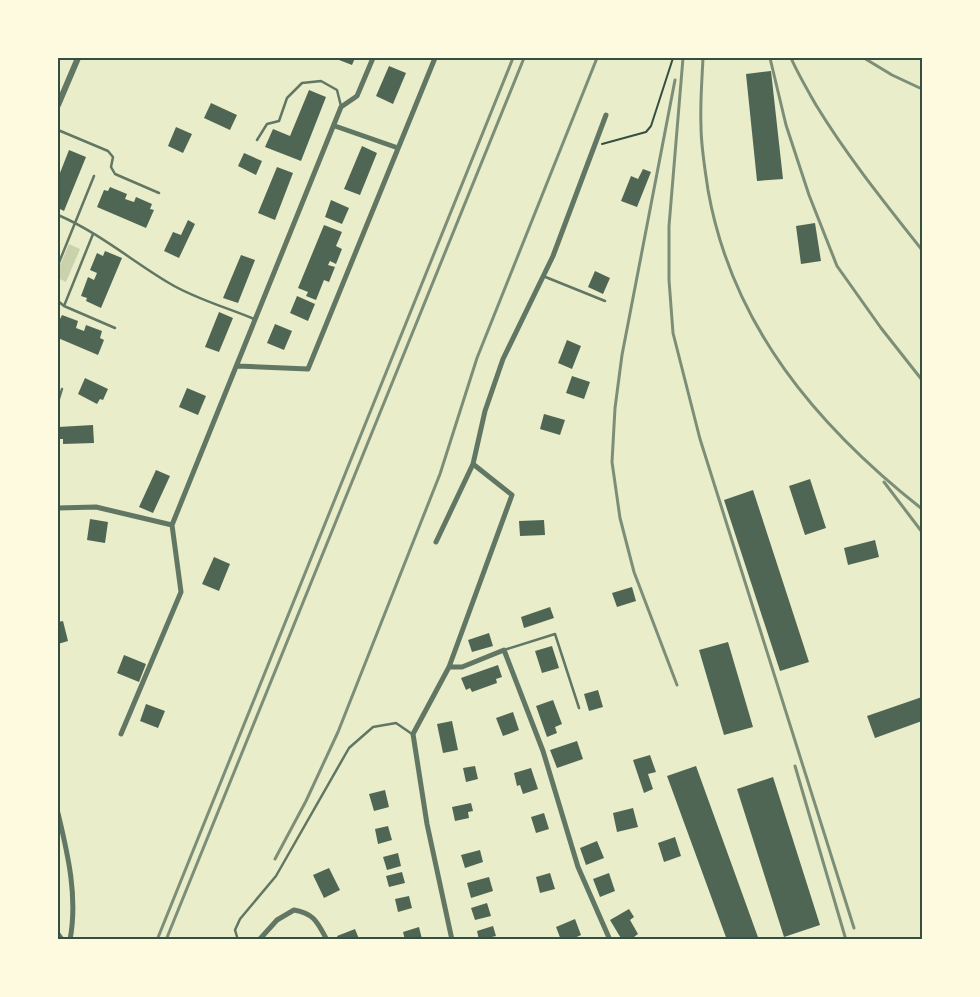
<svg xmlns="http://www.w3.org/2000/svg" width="980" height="997" font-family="'DM Sans',sans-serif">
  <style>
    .green { fill: #cad2ad }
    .building { fill: #4f6655 }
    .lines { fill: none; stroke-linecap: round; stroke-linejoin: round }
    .path { stroke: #344e41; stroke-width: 2 }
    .service { stroke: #617663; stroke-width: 2.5 }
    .minor { stroke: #617663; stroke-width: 5 }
    .tertiary { stroke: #617663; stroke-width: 6 }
    .rail { stroke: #7c8e77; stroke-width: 3 }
    .neatline { fill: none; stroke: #344e41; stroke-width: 2 }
  </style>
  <rect width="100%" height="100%" fill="#e9edc9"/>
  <path class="green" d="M69 244 80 249 66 282 58 278V270Z"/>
  <path class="building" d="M334 58H355L352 65Z
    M389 66 406 73 393 104 376 96Z
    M771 71 783 179 757 181 746 74Z
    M309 90 326 97 301 161 265 147 273 129 290 136Z
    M211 103 237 115 230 130 204 118Z
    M176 127 192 134 183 153 168 146Z
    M362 146 377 153 360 195 344 189Z
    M69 150 86 157 64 211 58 208V178Z
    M244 153 262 161 256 175 238 166Z
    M277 167 293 173 275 220 258 213Z
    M643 169 651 172 637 207 621 201 631 176 638 179Z
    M110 187 127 194 125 199 134 202 136 197 152 204 150 209 154 210 146 228 97 207 104 190 108 191Z
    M331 200 349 208 342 224 325 217Z
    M188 220 195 224 179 258 164 251 173 232 181 235Z
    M815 223 821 261 801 264 796 226Z
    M324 225 342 232 336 246 342 249 336 264 330 261 328 265 335 267 329 282 324 280 316 300 306 296 308 292 298 288Z
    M105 251 122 258 101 308 86 301 87 298 81 296 88 277 94 280 97 273 90 270 97 253 103 256Z
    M241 255 255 260 238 303 223 298Z
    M595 271 610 278 603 294 588 287Z
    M297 296 315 304 308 321 290 313Z
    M219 312 233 318 219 352 205 347Z
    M62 315 78 321 76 328 84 331 86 325 102 331 100 338 104 340 98 355 58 338V320L59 321Z
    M275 324 292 331 284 350 267 343Z
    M567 340 581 346 572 369 558 363Z
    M572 376 590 382 584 399 566 393Z
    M85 378 108 389 103 400 100 399 97 404 78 394Z
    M187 388 206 396 198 415 179 407Z
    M544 414 565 420 560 435 540 429Z
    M93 425 94 443 63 444V439H58V427Z
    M156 470 170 476 153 513 139 507Z
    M810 479 826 528 805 535 789 486Z
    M753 490 809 662 780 671 724 500Z
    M90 519 108 522 105 543 87 540Z
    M544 520 545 535 520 536 519 521Z
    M875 540 879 557 848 565 844 548Z
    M214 557 230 564 219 591 202 584Z
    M632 587 636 601 617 607 612 593Z
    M550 607 554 618 524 628 521 617Z
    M63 621 68 641 58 644V622Z
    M489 633 493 646 472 652 468 640Z
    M728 642 753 727 724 735 699 650Z
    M552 646 559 668 542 673 535 651Z
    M124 655 146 664 139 682 117 673Z
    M498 665 502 677 496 679 497 683 472 692 470 688 466 690 461 678Z
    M598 690 603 707 589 711 584 694Z
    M922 697V721L875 738 867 716Z
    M553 700 562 724 555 727 557 733 547 737 536 706Z
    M146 704 165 711 158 728 140 721Z
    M513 712 519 730 503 736 496 718Z
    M452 721 458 750 443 753 437 724Z
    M577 741 583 759 557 768 550 750Z
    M650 755 656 772 648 774 653 789 644 793 633 760Z
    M475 766 478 779 466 782 463 768Z
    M696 766 759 940H727L667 776Z
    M531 768 538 789 523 794 520 785 517 786 514 773Z
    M773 777 820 925 784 937 737 789Z
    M385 790 389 807 374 811 369 794Z
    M471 803 473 811 468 812 469 818 455 821 452 807Z
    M633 808 638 827 617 832 613 813Z
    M544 813 549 829 536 833 531 817Z
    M388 826 392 840 378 844 375 829Z
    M675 837 681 856 664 862 658 843Z
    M597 841 604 858 586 865 580 848Z
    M480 850 483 862 465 868 461 855Z
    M398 853 401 866 387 870 383 857Z
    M329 868 340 890 324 898 313 875Z
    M402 872 405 883 389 887 386 876Z
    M550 873 555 889 540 893 536 877Z
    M609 873 615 891 600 897 593 879Z
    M489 877 493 891 471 898 467 883Z
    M409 896 412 908 398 912 395 899Z
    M487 903 491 916 475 920 471 908Z
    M629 909 634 917 630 920 638 934 630 940H622L610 920Z
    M575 919 581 935 570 940H561L556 927Z
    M493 926 496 936 479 940 477 931Z
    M419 927 422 939 405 940 403 932Z
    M355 929 359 939 339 940 337 936Z"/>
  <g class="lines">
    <path class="path" d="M602 144 646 132 651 126 673 58"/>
    <path class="service" d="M58 130 108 151 113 157 111 167 115 174 159 193
      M257 140 267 124 279 121 287 98 302 83 321 81 337 90 341 106
      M58 215C98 232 132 261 169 283 193 298 228 308 254 319
      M58 265 94 176
      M543 276 605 301
      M58 301 64 306 93 234
      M64 306 115 328
      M58 402 62 389
      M504 650 555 634 579 708
      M58 932 64 940
      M238 940 235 930 240 919 276 876 349 748 373 727 396 723 412 734"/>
    <path class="minor" d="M335 126 398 148
      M237 366 308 369 435 58
      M58 508 96 507 172 525
      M436 542 473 464 485 411 503 359 553 256 606 115
      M449 667H462L504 650 543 751 578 867 610 940
      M121 734 181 592 172 525 341 107 357 96 373 58
      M58 813C68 855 78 897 70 940
      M259 940 277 920 294 910C315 914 317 922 327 940
      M452 940 427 824 413 734 449 667 512 495 473 464"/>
    <path class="tertiary" d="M58 105 78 58"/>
    <path class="rail" d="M683 58 669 226V280L673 333 700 439 854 928
      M703 58C702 80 700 103 701 126 701 147 705 169 708 190 732 326 817 426 922 509
      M770 58 786 125 809 195 837 266 881 328 922 380
      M791 58C798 74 807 89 816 105 847 156 885 203 922 250
      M864 58 892 75 922 89
      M675 80 622 355 615 408 612 462 620 518 634 572 677 685
      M884 482 922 532
      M795 766 846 940
      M275 859 306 801 338 732 440 474 477 358 597 58
      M157 940 513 58
      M166 940 524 58"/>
  </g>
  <rect width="980" height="997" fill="none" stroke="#fefae0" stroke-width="118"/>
  <rect x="59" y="59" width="862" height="879" class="neatline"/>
</svg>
